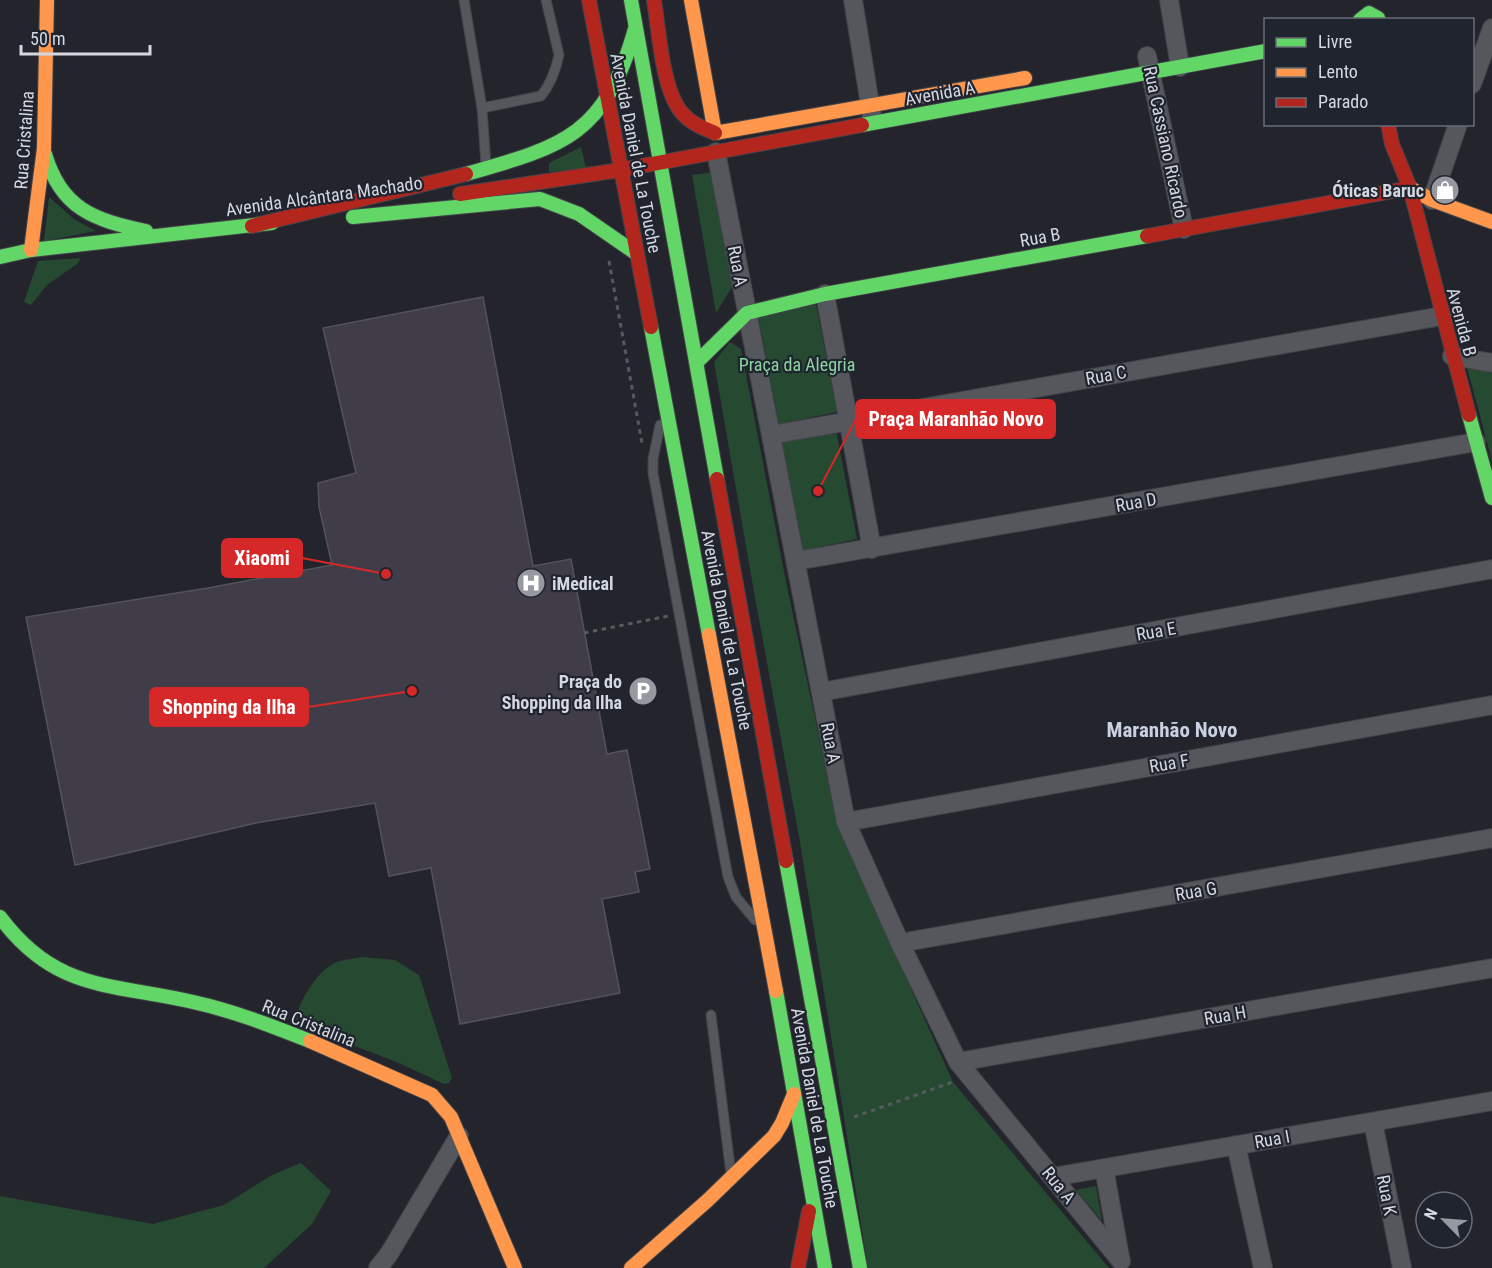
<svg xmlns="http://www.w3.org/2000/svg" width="1492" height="1268" font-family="'Roboto Condensed',sans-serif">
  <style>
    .green { fill: #254a31 }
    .building { fill: #403d48; stroke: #535359; stroke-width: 1.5 }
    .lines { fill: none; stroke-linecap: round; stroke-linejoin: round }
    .lane-casing { stroke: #424349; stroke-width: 11 }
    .street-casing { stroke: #424349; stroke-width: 20 }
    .fast-casing { stroke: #424349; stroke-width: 16 }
    .slow-casing { stroke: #424349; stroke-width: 16 }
    .jam-casing { stroke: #424349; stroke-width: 16 }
    .path { stroke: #57595d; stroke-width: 3; stroke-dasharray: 4.5 4.5; stroke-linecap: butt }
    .lane { stroke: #55575c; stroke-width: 9 }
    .street { stroke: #55575c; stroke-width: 18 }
    .fast { stroke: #63d668; stroke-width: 14 }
    .slow { stroke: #ff974d; stroke-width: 14 }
    .jam { stroke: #b3261e; stroke-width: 14 }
    .labels { text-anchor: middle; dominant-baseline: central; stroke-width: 4.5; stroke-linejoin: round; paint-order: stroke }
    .street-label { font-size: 18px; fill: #d5d8e0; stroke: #20242f }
    .poi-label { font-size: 18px; font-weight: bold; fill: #d5d8e0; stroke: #20242f; text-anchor: end }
    .park-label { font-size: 18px; fill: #8cd5a0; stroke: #20242f }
    .quarter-label { font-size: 21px; font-weight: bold; fill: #cbd1e0; stroke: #20242f }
    .leader { fill: none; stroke: #d62828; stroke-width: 2 }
    .callout-dot { fill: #d62828; stroke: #20242f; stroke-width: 2 }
    .callout { fill: #d62828; stroke: #d62828; stroke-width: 2 }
    .callout-label { font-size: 20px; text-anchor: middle; font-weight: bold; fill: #fff }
  </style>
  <rect width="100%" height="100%" fill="#24252c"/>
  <path class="green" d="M581 147 586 168 549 172V163Z
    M714 172 734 284 716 313 692 175Z
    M49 197 75 220 96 231 44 241Z
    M81 258 77 264 47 285 31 305 24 302 38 261Z
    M816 304 837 412 779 424 758 315Z
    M730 342 741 349 787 587 839 830 953 1082 1109 1268H868L800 842 754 592 714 362Z
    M1467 367 1492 371V461Z
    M836 431 857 539 800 551 778 443Z
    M361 957 395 960 419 975 452 1078 449 1083 444 1084 399 1063 295 1023C298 1002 317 970 337 962 345 959 354 959 361 957Z
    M301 1163 331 1191 312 1224 264 1268H0V1196L153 1224 224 1205 272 1175Z
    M1096 1186 1102 1221 1076 1190Z"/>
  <path class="building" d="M483 297 533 566 571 559 607 754 627 750 650 869 635 872 639 892 602 899 620 993 460 1024 431 868 389 876 375 803 256 823 75 865 26 617 208 588 332 565 319 507 318 483 356 473 323 328Z"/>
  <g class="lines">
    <g class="lane-casing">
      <path id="lane" d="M464 0 482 108 541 96C550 85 556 69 559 55L546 0
        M482 108 486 165
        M660 425 653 459V473L728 877 736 897 755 920
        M711 1015 731 1174"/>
    </g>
    <g class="street-casing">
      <path id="street" d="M853 0 872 117
        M1169 0 1180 67
        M1147 56 1184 229
        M1472 84 1492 28
        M716 152 846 822 900 943 958 1062 1121 1261
        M1432 200 1458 124
        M825 294 872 549
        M1452 356 1492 363
        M771 435 1442 316
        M796 561 1476 442
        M821 692 1492 569
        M846 822 1492 705
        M900 943 1492 838
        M958 1062 1492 968
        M1373 1122 1402 1268
        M1236 1145 1263 1268
        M1104 1168 1120 1257
        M1053 1177 1492 1101
        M378 1268 389 1254 459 1136"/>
    </g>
    <g class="fast-casing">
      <path id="fast" d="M631 0 717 479
        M1360 20 1369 13 1378 18
        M862 125 1266 51
        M45 154C61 209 94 220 146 231
        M466 174C565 146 605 135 635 29
        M353 217 540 199 579 214 637 254
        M0 257 31 250 272 223
        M651 327 709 635
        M697 362 747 313 825 294 1147 236
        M1469 415 1492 498
        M786 861 860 1268
        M0 917C56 992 111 983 193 1002 234 1011 272 1026 310 1041
        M776 991 825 1268"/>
    </g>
    <g class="slow-casing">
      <path id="slow" d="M691 0 715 133 1025 78
        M1410 188 1432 200 1492 222
        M31 250 44 148 47 0
        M709 635 776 991
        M310 1041 432 1095 451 1117 515 1268
        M631 1268 708 1200 774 1136 782 1123 794 1094"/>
    </g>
    <g class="jam-casing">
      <path id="jam" d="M589 0 651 327
        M654 0C659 30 662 92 683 114 692 124 703 128 715 133
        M1388 124 1392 144 1410 188 1469 415
        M460 194 620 170 862 125
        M252 226 466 174
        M1147 236 1410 188
        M717 479 786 861
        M798 1268 809 1211"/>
    </g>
    <path class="path" d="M609 261 642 443
      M584 633 668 616
      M854 1117 950 1083 951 1081"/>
    <use href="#lane" class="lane"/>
    <use href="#street" class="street"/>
    <use href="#fast" class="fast"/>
    <use href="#slow" class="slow"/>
    <use href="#jam" class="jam"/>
  </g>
  <defs>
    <g id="shop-disc" transform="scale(1.5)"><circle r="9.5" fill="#9799a1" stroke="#20242f"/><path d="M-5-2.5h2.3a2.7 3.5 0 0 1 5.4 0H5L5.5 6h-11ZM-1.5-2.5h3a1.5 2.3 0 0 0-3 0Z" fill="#fff"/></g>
    <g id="hospital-disc" transform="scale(1.5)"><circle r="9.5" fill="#9799a1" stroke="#20242f"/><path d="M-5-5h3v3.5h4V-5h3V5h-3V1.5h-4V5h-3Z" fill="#fff"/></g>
    <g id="parking-disc" transform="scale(1.5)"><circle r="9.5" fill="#9799a1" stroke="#20242f"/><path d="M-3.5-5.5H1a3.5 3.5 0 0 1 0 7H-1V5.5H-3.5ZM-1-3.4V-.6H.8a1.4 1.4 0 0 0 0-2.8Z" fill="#fff"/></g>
  </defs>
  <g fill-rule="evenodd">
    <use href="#shop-disc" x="1445" y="190"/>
    <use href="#hospital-disc" x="531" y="583"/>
    <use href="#parking-disc" x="643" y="691"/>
  </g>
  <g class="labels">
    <g class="street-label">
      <text transform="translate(940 93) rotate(-10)">Avenida A</text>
      <text transform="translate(24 140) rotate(-86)">Rua Cristalina</text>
      <text transform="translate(1166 142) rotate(78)">Rua Cassiano Ricardo</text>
      <text transform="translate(636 153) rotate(79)">Avenida Daniel de La Touche</text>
      <text transform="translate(324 196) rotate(-8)">Avenida Alcântara Machado</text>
      <text transform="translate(1040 237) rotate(-10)">Rua B</text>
      <text transform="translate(738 266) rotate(79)">Rua A</text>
      <text transform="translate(1462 322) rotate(75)">Avenida B</text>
      <text transform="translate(1106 375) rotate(-10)">Rua C</text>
      <text transform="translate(1136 502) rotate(-10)">Rua D</text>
      <text transform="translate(727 630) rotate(79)">Avenida Daniel de La Touche</text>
      <text transform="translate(1156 631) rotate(-10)">Rua E</text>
      <text transform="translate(831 743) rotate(79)">Rua A</text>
      <text transform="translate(1169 763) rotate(-10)">Rua F</text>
      <text transform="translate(1196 891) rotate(-10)">Rua G</text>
      <text transform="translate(1225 1015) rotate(-10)">Rua H</text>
      <text transform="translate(309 1023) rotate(22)">Rua Cristalina</text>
      <text transform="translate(815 1108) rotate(80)">Avenida Daniel de La Touche</text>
      <text transform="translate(1272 1139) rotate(-10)">Rua I</text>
      <text transform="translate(1059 1185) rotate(51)">Rua A</text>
      <text transform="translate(1387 1195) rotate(79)">Rua K</text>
    </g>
    <g class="poi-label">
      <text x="1424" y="190">Óticas Baruc</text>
      <text x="552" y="583" text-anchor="start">iMedical</text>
      <text x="622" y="681">Praça do<tspan x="622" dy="21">Shopping da Ilha</tspan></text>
    </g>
    <g class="park-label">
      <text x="797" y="364">Praça da Alegria</text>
    </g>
    <g class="quarter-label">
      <text x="1172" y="730">Maranhão Novo</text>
    </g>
  </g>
  <path class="leader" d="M818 491L856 419M386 574L302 558M412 691L308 707"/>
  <g class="callout-dot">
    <circle cx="818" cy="491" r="6"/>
    <circle cx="386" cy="574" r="6"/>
    <circle cx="412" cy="691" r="6"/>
  </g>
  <g class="callout">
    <rect x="856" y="400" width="199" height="38" rx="6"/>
    <rect x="222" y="539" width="80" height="38" rx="6"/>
    <rect x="150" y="688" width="158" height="38" rx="6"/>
  </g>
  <g class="callout-label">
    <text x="956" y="426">Praça Maranhão Novo</text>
    <text x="262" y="565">Xiaomi</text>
    <text x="229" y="714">Shopping da Ilha</text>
  </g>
  <rect x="1264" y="18" width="210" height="108" fill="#20242f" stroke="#686c76" stroke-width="1.5"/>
  <rect x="1276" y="38" width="30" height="9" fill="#63d668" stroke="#686c76" stroke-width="1.5"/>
  <text x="1318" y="48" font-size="18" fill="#d5d8e0">Livre</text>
  <rect x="1276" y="68" width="30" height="9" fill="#ff974d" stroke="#686c76" stroke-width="1.5"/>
  <text x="1318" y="78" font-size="18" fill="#d5d8e0">Lento</text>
  <rect x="1276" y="98" width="30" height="9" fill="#b3261e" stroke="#686c76" stroke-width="1.5"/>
  <text x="1318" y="108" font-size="18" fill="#d5d8e0">Parado</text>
  <g transform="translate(1444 1220) rotate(295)"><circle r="28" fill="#20242f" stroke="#686c76" stroke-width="1.5"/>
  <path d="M0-4.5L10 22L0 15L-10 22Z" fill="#9799a1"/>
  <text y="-9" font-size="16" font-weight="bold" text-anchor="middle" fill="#d5d8e0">N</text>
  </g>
  <path d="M21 45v9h129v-9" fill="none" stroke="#d5d8e0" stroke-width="3"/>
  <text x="30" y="45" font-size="18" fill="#d5d8e0" stroke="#20242f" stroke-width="4.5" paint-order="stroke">50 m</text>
</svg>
